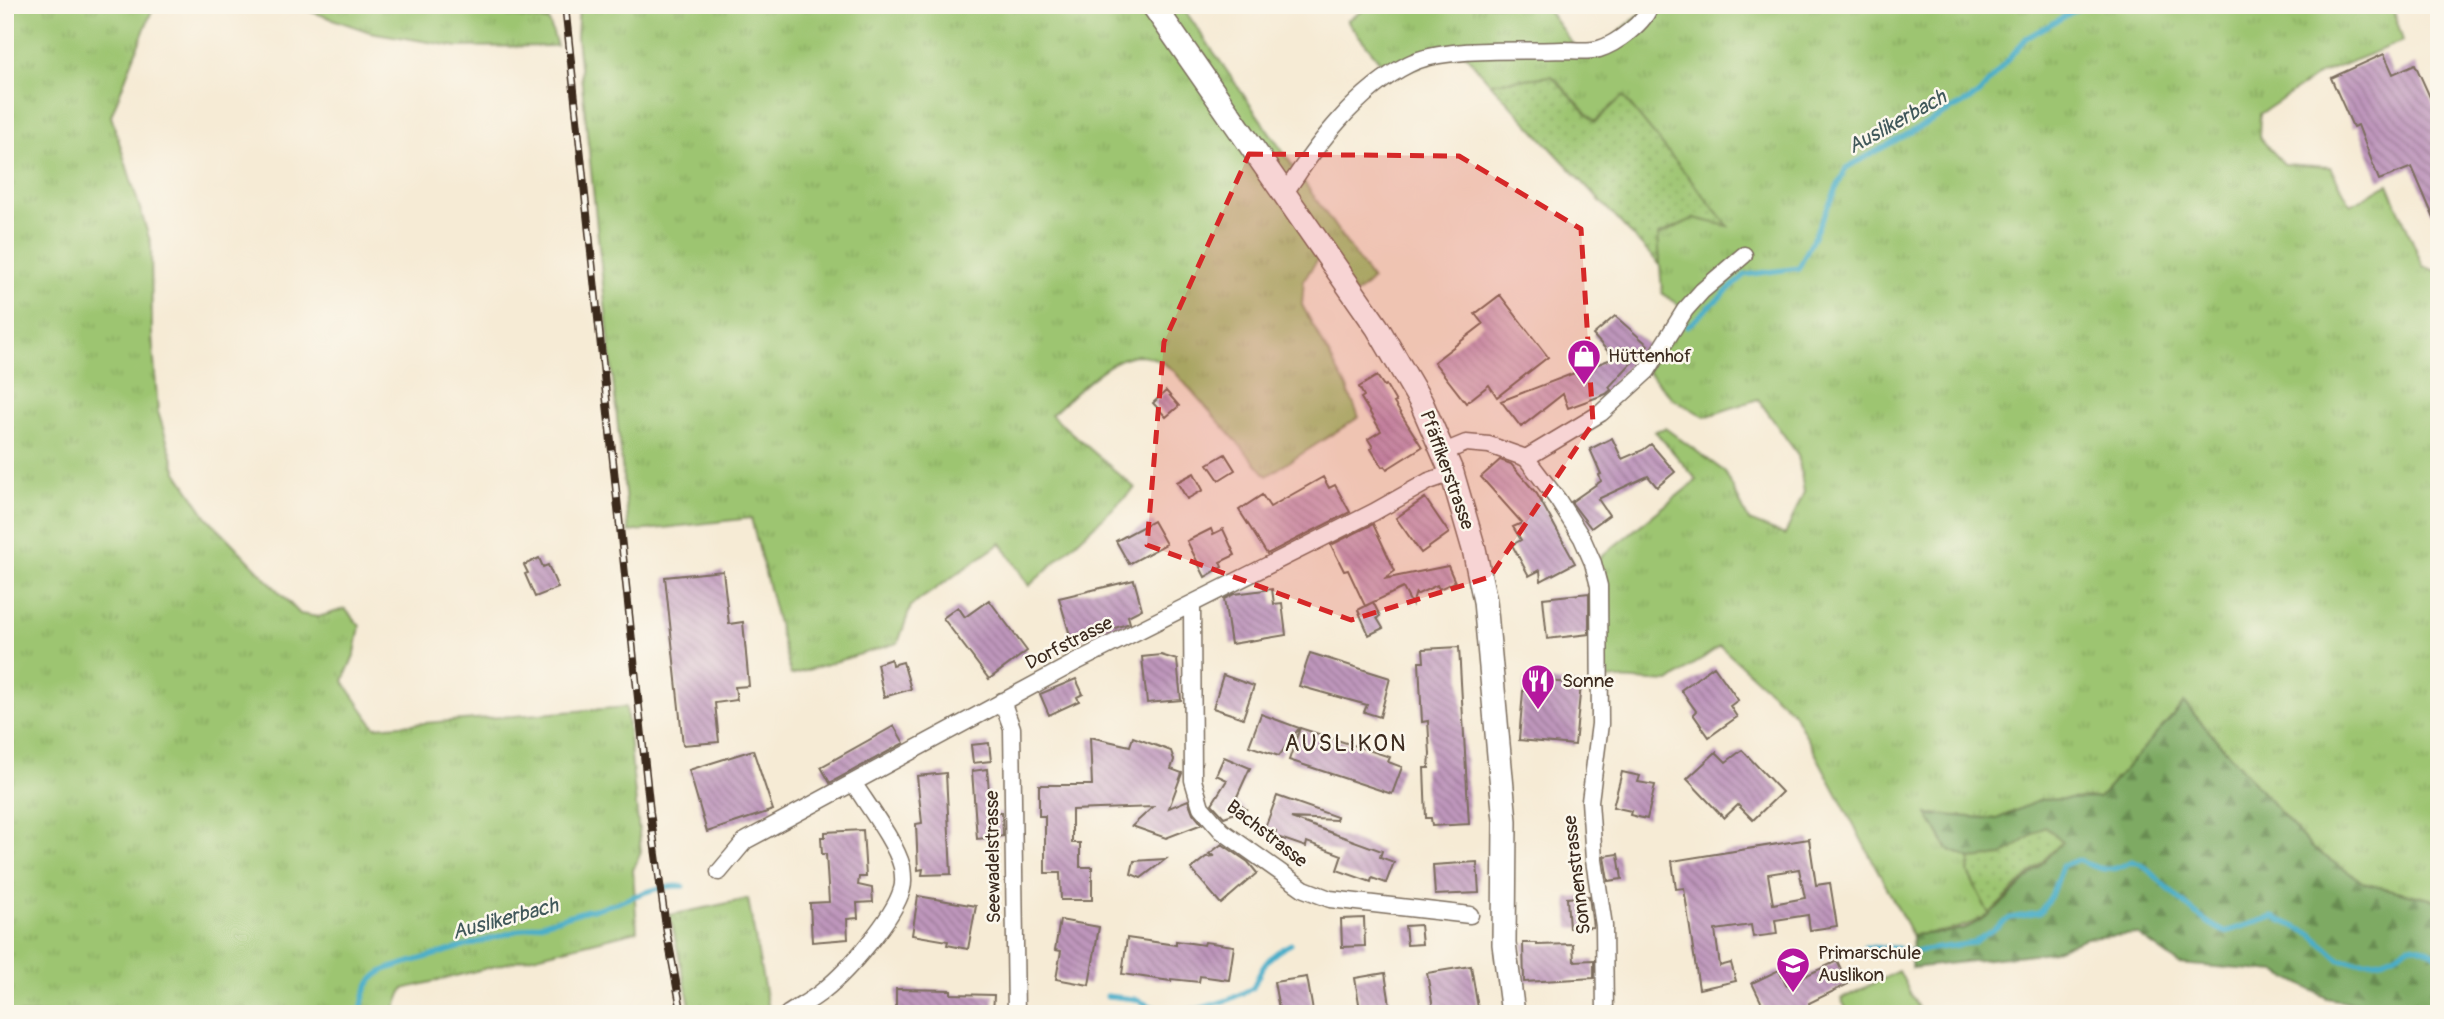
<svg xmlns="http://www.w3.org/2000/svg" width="2444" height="1019" font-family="Pangolin,sans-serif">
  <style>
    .grass { fill: url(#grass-tufts); stroke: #6c7848; stroke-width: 2 }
    .forest { fill: url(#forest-firs); stroke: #5c6a40; stroke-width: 2 }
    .wetland { fill: url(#wetland-marsh); stroke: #6c7848; stroke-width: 2 }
    .garden { fill: url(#garden-dots); stroke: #6c7848; stroke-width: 2 }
    .pitch { fill: #9dc571; stroke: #6c7848; stroke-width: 2 }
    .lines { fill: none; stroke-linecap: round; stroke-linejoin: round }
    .stream { stroke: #49aec9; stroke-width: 5 }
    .building { fill: url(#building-back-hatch); fill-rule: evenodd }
    .minor-casing { stroke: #7c6e5e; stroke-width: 19 }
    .secondary-casing { stroke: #7c6e5e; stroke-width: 26 }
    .minor { stroke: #fff; stroke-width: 16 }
    .secondary { stroke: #fff; stroke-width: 23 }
    .rail-casing { stroke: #3b2a1e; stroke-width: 8 }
    .rail { stroke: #fbf7ec; stroke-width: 5; stroke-dasharray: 16; stroke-linecap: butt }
    .marked { fill: #d62828; fill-opacity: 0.2; stroke: #d62828; stroke-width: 5; stroke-dasharray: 14 9; stroke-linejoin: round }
    .labels { text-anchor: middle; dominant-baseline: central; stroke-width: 5; stroke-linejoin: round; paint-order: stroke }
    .poi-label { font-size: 19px; fill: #3b2a1e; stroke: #fbf7ec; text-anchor: start }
    .street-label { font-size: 19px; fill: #3b2a1e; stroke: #fbf7ec }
    .water-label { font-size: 21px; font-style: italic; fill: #40585a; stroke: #fbf7ec }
    .quarter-label { font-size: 23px; letter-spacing: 2px; fill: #3b2a1e; stroke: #fbf7ec }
  </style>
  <defs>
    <pattern id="grass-tufts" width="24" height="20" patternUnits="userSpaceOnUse" patternTransform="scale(1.75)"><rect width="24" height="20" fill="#9dc571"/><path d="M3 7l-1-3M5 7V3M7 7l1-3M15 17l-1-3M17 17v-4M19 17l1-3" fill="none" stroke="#88a961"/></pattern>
    <pattern id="forest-firs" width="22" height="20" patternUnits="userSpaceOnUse" patternTransform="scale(1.75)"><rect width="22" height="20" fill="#7eaa63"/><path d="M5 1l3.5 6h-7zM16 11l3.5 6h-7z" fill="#688b51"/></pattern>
    <pattern id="wetland-marsh" width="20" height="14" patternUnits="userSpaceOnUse" patternTransform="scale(1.75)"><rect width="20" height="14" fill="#9dc571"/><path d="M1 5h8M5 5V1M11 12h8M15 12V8" fill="none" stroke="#88a961"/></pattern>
    <pattern id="garden-dots" width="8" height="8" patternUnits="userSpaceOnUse" patternTransform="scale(1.75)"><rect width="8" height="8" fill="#9dc571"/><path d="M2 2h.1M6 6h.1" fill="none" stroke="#88a961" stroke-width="1.8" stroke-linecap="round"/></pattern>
    <pattern id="building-back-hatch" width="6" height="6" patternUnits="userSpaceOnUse" patternTransform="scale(1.75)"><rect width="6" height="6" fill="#be96bc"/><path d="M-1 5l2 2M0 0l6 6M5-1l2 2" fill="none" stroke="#9c7b98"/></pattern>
  </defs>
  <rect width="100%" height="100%" fill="#fbf7ec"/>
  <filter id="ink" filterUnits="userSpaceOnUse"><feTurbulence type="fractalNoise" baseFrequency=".0143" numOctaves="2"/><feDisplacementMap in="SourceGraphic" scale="14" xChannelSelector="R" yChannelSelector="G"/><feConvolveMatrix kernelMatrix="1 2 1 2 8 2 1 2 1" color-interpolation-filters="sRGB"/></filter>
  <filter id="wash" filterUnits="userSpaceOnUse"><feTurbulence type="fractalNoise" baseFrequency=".00686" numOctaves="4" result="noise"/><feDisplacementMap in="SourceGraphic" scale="28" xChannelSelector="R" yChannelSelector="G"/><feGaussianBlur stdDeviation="1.57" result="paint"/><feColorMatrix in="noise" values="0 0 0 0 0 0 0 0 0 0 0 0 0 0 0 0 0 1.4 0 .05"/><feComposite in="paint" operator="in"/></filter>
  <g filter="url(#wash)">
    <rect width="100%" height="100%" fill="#f6ebd5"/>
    <path class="grass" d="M5 5H154L111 116 151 244 152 335 158 412 177 472 207 517 300 614 318 617 345 609 360 626 355 653 343 681 375 727 626 707 641 852 633 870 637 931 403 989 393 1014H5Z
      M292 5H434L549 21 557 46 458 47 370 32Z
      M579 5H1181L1372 280 1355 295 1324 251 1304 279 1302 305 1347 388 1359 417 1267 476 1173 370C1162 362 1152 355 1138 355 1109 356 1072 397 1051 415L1135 488 1029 586 1001 543 911 606 898 643 791 675 751 518 629 532 577 37Z
      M1371 5H1544L1577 50 1599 49 1650 5H2392L2403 41 2320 74 2260 114 2259 137 2284 164 2330 167 2351 205 2388 184 2423 266 2439 272V901L2366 884 2311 847 2184 703 2099 798 2040 800 1997 819 1928 814 1947 849 1971 859 1968 872 1989 914C1962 930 1942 932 1912 935L1794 713 1720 646 1669 682 1600 678 1593 563 1697 480 1655 431 1665 428 1725 472 1749 521 1785 535 1804 492 1798 455 1758 399 1705 417 1672 398 1647 371 1685 310 1662 293 1658 236 1694 218 1727 225 1622 97 1595 122 1552 76 1490 83 1464 53 1391 75 1347 21Z
      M748 899 769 1014H692L670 915Z"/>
    <path class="forest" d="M2184 703 2311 847 2366 884 2439 901V1014H2417L2327 998 2277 972 2179 964 2137 934 2086 938 2050 952 1911 968 1912 935C1931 933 1954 934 1972 925 2002 910 2037 867 2062 842L2045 826 2003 856 1971 859 1948 849 1927 814 1997 819 2040 800 2099 798Z"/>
    <path class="wetland" d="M434 5H547L549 21Z"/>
    <path class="garden" d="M1552 76 1595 122 1623 96 1728 226 1694 218 1658 235 1660 265 1490 83Z
      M2045 826 2062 842 1989 914 1968 872 1971 859 2003 856Z"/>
    <path class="pitch" d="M1899 971 1921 1014H1849L1841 999Z"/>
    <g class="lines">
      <path class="stream" d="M1687 327 1745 275 1799 268 1846 168 1978 95 2026 38 2085 5
        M1865 947 1897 948 1910 952 1973 943 2010 918 2039 913 2051 896 2062 866 2077 860C2101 869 2108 875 2132 861 2147 866 2148 869 2159 880 2179 899 2200 921 2225 932L2273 917 2312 934 2340 960C2352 960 2369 963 2381 960 2413 951 2400 936 2439 956
        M1107 996 1135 999 1162 1011 1198 1009 1228 1000 1253 988C1262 966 1268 955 1291 944
        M361 1014C363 992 368 976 390 968L588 910C621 906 650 884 683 886"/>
    </g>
    <g id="blocks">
      <path class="building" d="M2384 54 2393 74 2415 64 2439 117V230L2412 167 2379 180 2358 125 2353 127 2331 78Z
        M1500 295 1548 357 1497 397 1489 385 1466 403 1434 362 1483 324 1475 314Z
        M1615 316 1648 345 1609 387 1611 390 1606 394 1568 408 1563 394 1521 427 1501 401 1614 358 1593 335Z
        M1377 376 1384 386 1386 385 1396 402 1394 403 1422 447 1387 469 1385 466 1382 467 1371 449 1373 447 1368 439 1381 431 1361 398 1364 396 1359 387Z
        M1166 391 1179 406 1166 417 1153 403Z
        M1612 438 1622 459 1643 450 1651 444 1675 472 1657 487 1648 476 1598 499 1609 515 1591 528 1571 502 1601 481 1599 475 1601 474 1590 449Z
        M1225 454 1235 470 1219 480 1208 464Z
        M1500 460 1511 464 1537 494 1575 563 1541 581 1540 570 1529 576 1512 545 1521 540 1513 527 1522 523 1481 477Z
        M1194 473 1203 490 1187 499 1177 482Z
        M1323 477 1329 488 1335 485 1350 512 1267 554 1239 510 1262 495 1270 507Z
        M1425 498 1449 533 1421 553 1396 518Z
        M1153 521 1166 544 1129 564 1116 541Z
        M1373 524 1395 571 1384 579 1448 566 1455 582 1439 589 1437 585 1416 595V592L1412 605 1403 588 1365 606 1348 570 1344 571 1331 545Z
        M1211 529 1213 534 1223 529 1235 555 1220 562 1222 567 1205 577 1187 541Z
        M539 558 543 567 548 565 558 588 535 597 525 574 528 573 524 565Z
        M723 571 729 624 743 622 749 686 735 687 737 700 715 703 719 742 683 745 665 577Z
        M1134 580 1142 609 1128 616 1130 623 1072 642 1059 598Z
        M1272 589 1274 604 1282 603 1286 635 1231 644 1224 599 1234 594Z
        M1589 593V634L1547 639 1543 598Z
        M989 600 1027 651 989 679 943 618 958 607 965 617Z
        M1373 602 1380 616 1377 618 1383 628 1369 635 1358 610Z
        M1459 647 1469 824 1432 826 1431 818H1426L1424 768H1429L1430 754 1428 721 1422 722 1419 662H1424L1423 649Z
        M1310 653 1390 678 1380 717 1364 712 1367 705 1299 686Z
        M1161 655 1177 660 1181 700 1147 703 1142 657Z
        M891 659 892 665 903 662 911 689 884 697 877 664Z
        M1714 666 1738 700 1730 706 1737 717 1709 737 1693 714 1696 711 1681 690Z
        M1223 675 1254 686 1243 718 1213 708Z
        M1076 679 1083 694 1077 697 1079 701 1049 715 1040 694Z
        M1524 679 1581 684 1575 745 1519 740Z
        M1261 714 1299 728 1279 756 1249 746Z
        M894 726 904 743 830 783 821 767Z
        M1300 728 1390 757 1388 762 1402 767 1392 794 1289 760Z
        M1090 737 1130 746 1133 737 1171 751 1174 760 1171 769 1182 773 1169 808 1188 800 1193 813 1202 824 1166 838 1132 826 1153 807 1072 810V843H1080V867H1092V900H1061L1060 873H1045V816H1039V785H1092Z
        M989 743 991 761 973 763 971 745Z
        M753 750 773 810 707 832 689 770Z
        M1742 750 1782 792 1753 820 1738 805 1724 818 1687 779 1716 752 1726 762Z
        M1224 757 1250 768 1235 801 1246 809 1224 817 1212 804 1227 780 1216 775Z
        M987 769 991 812H1002L1003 836 977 839 972 771Z
        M1622 772 1640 776 1638 782 1655 785 1647 819 1630 815 1631 811 1613 807Z
        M946 773 951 874 922 875 923 869 918 870 916 824 922 823 917 776Z
        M1277 796 1337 817 1336 820 1291 818 1382 851 1380 857 1394 862 1386 883 1372 878 1371 882 1337 870 1342 855 1307 842 1306 847 1274 836 1276 831 1265 828Z
        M863 830 866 877H859L858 885 872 888 873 902 857 903 858 918 847 919 848 939 812 942 810 903 829 902 826 854H822L821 837H825V832Z
        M1809 839 1816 885 1830 883 1837 926 1810 930 1808 915 1775 920 1777 934 1753 937 1751 925 1715 930 1720 966 1731 963 1736 981 1699 989 1684 888 1676 889 1672 861ZM1799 869 1805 898 1773 904 1768 874Z
        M1222 844 1248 862 1257 873 1221 904 1191 869 1206 857 1215 856 1209 854Z
        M1618 854 1622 879 1608 881 1604 856Z
        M1166 859 1141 878 1131 874 1134 861Z
        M1477 862 1479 893 1435 895 1433 865Z
        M918 896 976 906 968 949 947 945 948 941 912 935Z
        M1589 896 1593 927 1569 928 1567 898Z
        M1364 918 1365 946 1342 947 1341 919Z
        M1060 920 1099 927 1089 985 1056 979 1061 951 1055 950Z
        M1420 925 1422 944 1407 945 1405 926Z
        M1127 938 1176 945V941L1204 945 1205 942 1234 946 1229 980 1200 976 1199 982 1171 979V981L1122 974Z
        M1523 943H1537V945L1573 944 1574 961 1594 960V978L1524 982Z
        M1837 961 1848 984 1809 1003 1810 1007 1795 1014H1767L1752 983 1779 970 1786 985Z
        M1471 966 1479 1014H1434L1427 973Z
        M1385 973 1390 1005 1360 1010 1355 978Z
        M1307 977 1313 1011 1280 1014 1274 982Z
        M896 989 951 990V994L994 995 993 1014H896Z"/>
    </g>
  </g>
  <g filter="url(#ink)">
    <use href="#blocks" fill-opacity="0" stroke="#7c6e5e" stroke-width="2"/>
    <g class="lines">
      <g class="minor-casing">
        <path id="minor" d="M1285 193C1316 145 1357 90 1409 64 1444 46 1521 52 1562 50 1573 50 1588 52 1599 49 1616 44 1646 22 1650 5
          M1444 452 1466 443 1489 445 1526 458 1601 413 1647 371 1685 310 1702 291 1744 255
          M1526 458 1558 500 1582 538 1593 563 1599 586 1600 724 1590 801 1594 860 1604 926 1605 1014
          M1192 604 1193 780 1201 807 1222 831 1304 889 1330 899 1470 915
          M1002 701 1012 728 1016 1014
          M719 872 745 841 1078 661 1374 512 1429 481 1452 473
          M788 1014C800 1006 814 999 824 990 848 971 894 918 902 889 904 883 903 874 902 867 896 843 868 806 854 784"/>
      </g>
      <g class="secondary-casing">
        <path id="secondary" d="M1153 5 1377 327 1421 402 1452 473 1474 549 1485 601 1505 821 1504 944 1513 1014"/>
      </g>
      <use href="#minor" class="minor"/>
      <use href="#secondary" class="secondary"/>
      <g class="rail-casing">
        <path id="rail" d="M565 5 650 812 667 934 682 1014"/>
      </g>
      <use href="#rail" class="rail"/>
    </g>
  </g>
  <path class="marked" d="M1249 154 1459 156 1581 229 1593 423 1490 577 1351 620 1147 545 1164 342Z"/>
  <defs>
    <g id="shop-pin" transform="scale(1.75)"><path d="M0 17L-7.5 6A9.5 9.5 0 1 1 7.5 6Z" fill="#b5179e" stroke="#fbf7ec"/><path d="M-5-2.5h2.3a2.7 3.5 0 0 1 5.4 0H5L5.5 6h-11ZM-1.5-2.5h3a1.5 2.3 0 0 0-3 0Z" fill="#fff"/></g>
    <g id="restaurant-pin" transform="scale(1.75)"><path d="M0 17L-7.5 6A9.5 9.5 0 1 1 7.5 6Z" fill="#b5179e" stroke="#fbf7ec"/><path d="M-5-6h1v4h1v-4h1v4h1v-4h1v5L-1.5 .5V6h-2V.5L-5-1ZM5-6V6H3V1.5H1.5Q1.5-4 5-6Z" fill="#fff"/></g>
    <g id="school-pin" transform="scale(1.75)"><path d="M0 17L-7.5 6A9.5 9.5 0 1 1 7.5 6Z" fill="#b5179e" stroke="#fbf7ec"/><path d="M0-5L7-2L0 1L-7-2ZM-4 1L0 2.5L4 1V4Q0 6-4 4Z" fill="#fff"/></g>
  </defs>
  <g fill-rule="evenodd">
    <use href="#shop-pin" x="1584" y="356"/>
    <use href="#restaurant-pin" x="1538" y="681"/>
    <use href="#school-pin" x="1793" y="964"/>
  </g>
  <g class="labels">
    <g class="poi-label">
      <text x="1608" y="356">Hüttenhof</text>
      <text x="1562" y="681">Sonne</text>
      <text x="1818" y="953">Primarschule<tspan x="1818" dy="22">Auslikon</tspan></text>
    </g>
    <g class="street-label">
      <text transform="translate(1447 470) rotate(70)">Pfäffikerstrasse</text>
      <text transform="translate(1069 643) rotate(-27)">Dorfstrasse</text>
      <text transform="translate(1267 834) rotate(38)">Bachstrasse</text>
      <text transform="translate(993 857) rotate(-91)">Seewadelstrasse</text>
      <text transform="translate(1577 875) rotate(-97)">Sonnenstrasse</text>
    </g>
    <g class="water-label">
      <text transform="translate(1897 122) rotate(-29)">Auslikerbach</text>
      <text transform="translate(505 919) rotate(-15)">Auslikerbach</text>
    </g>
    <g class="quarter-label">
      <text x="1346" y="743">AUSLIKON</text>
    </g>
  </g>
  <rect width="2444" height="1019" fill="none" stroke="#fbf7ec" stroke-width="28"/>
</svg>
